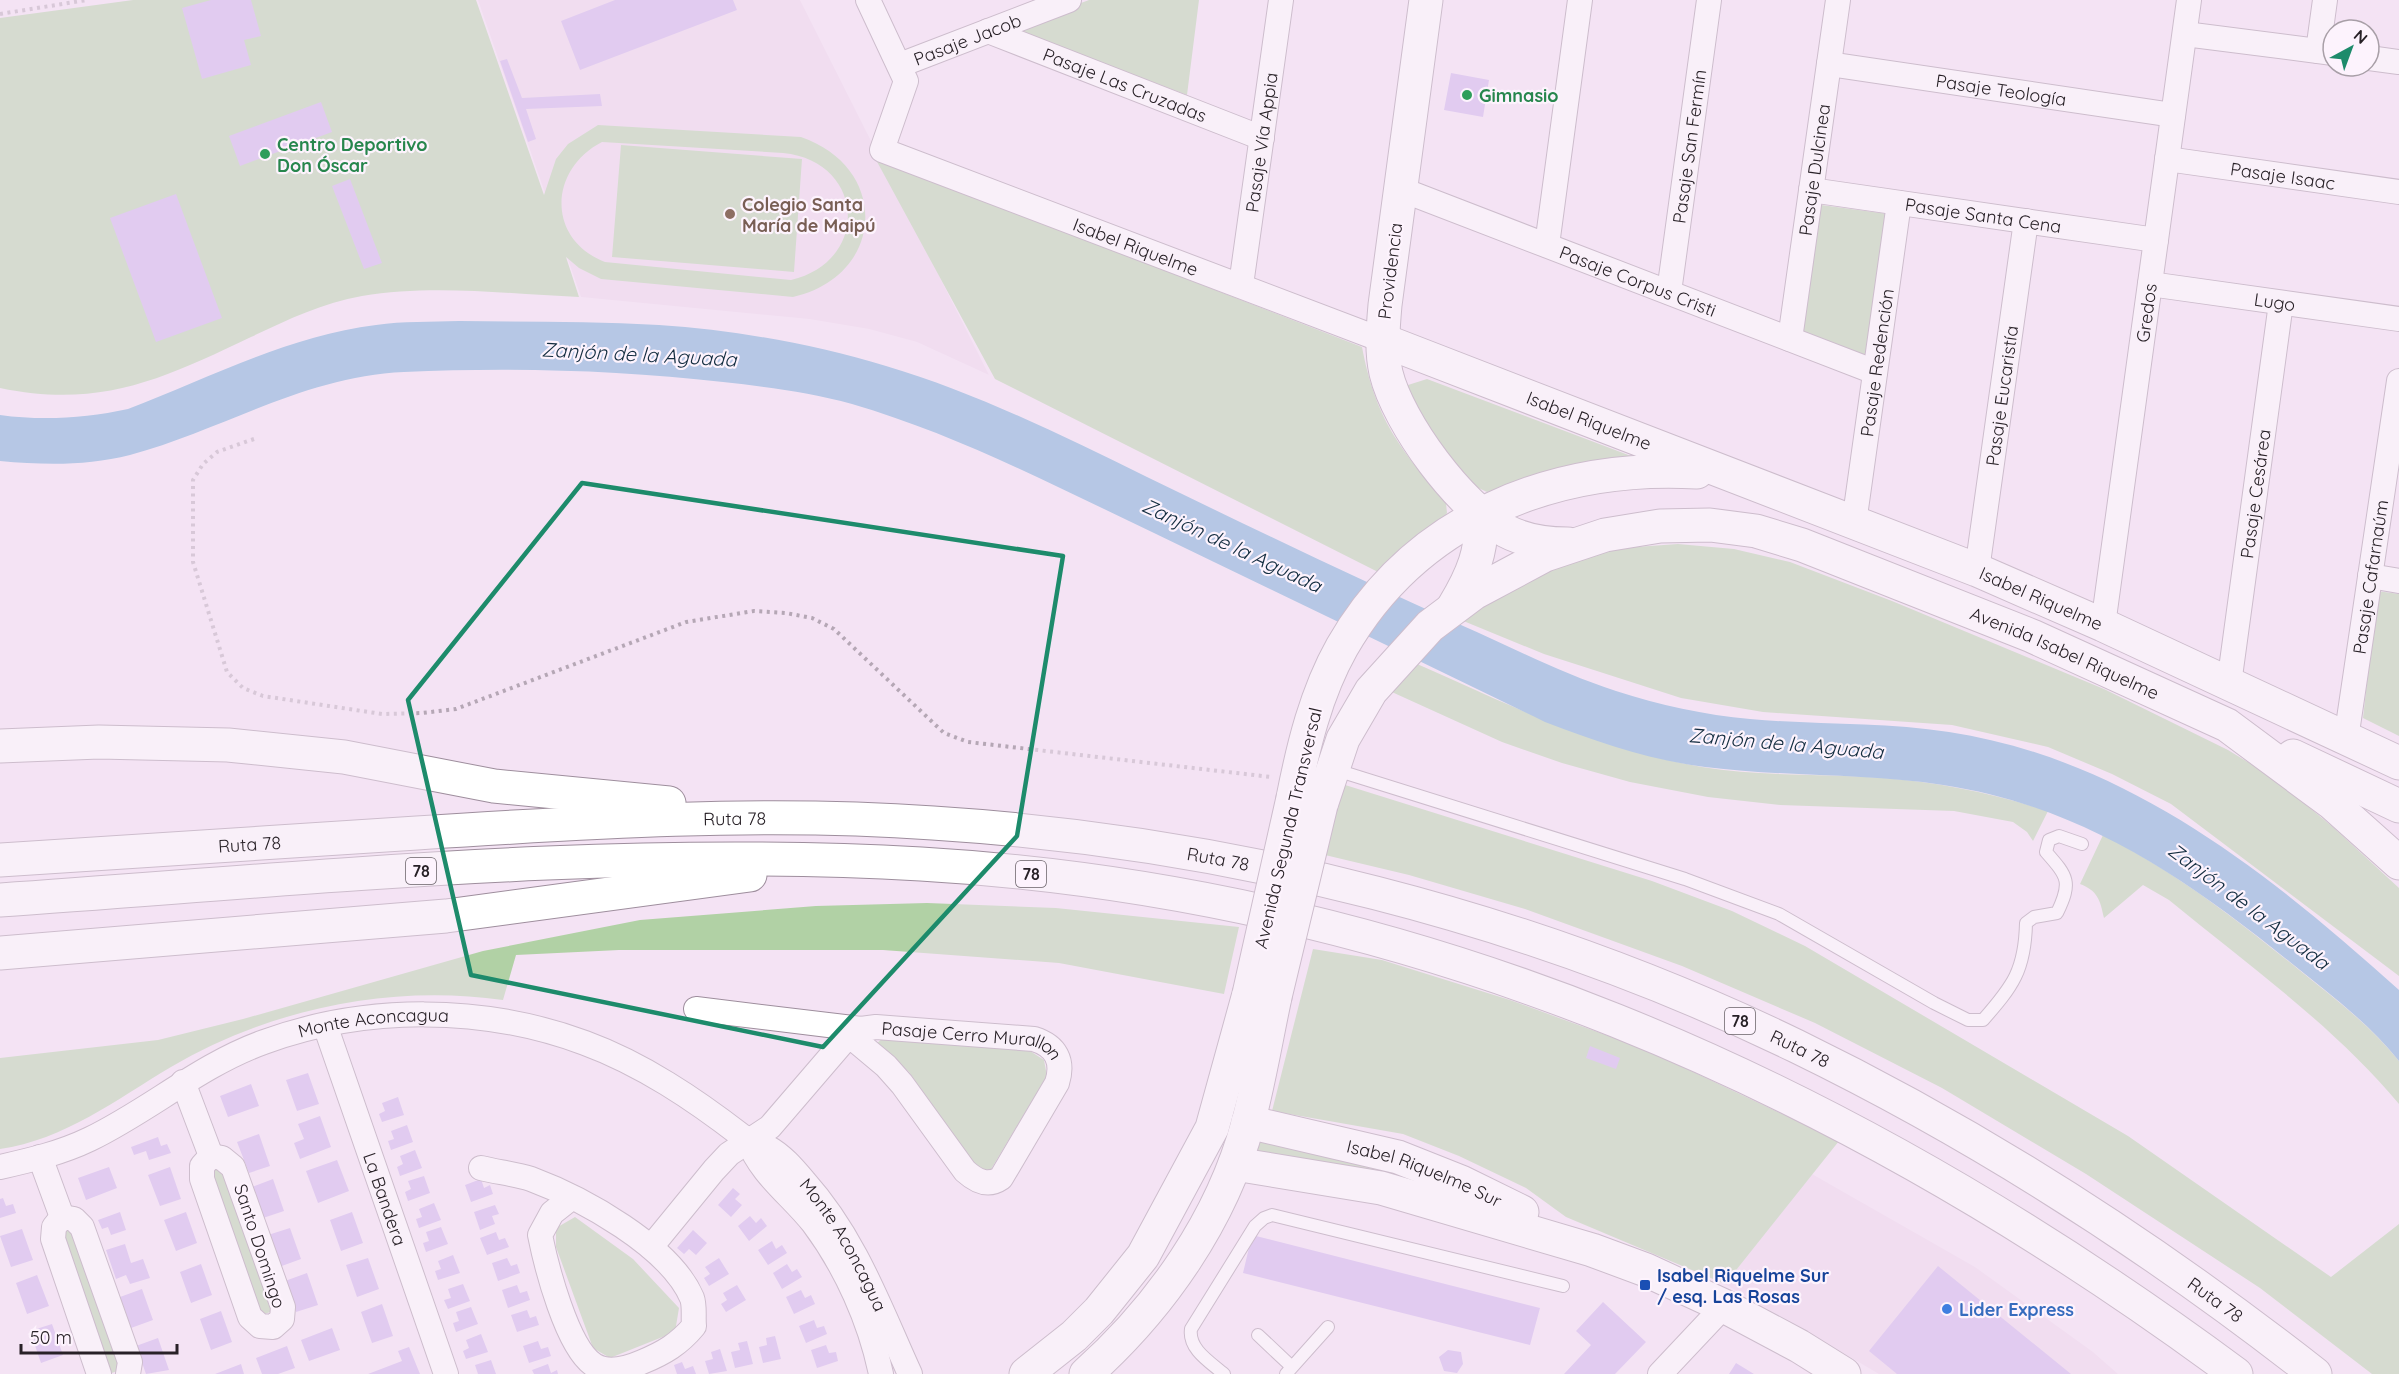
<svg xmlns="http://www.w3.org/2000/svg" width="2399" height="1374" font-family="Quicksand,sans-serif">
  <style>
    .built { fill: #edd6ec }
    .green { fill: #b1d1a5; fill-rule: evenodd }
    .water { fill: #6aa5d2 }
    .building { fill: #c9aeeb }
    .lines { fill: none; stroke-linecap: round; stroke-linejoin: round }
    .lane-casing { stroke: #9e8e9d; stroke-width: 14 }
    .street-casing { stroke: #9e8e9d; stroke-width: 26 }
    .secondary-casing { stroke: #9e8e9d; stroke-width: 35 }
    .highway-casing { stroke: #9e8e9d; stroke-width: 35 }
    .path { stroke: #b5a7b5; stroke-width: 4; stroke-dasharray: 3 4.5; stroke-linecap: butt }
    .lane { stroke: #fff; stroke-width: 12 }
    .street { stroke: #fff; stroke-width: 24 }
    .secondary { stroke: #fff; stroke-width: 33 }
    .highway { stroke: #fff; stroke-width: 33 }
    .secondary-bridge-casing { stroke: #9e8e9d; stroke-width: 35; stroke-linecap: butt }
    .secondary-bridge { stroke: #fff; stroke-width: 33 }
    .marked { fill: none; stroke: #1d8b6b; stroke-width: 4.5; stroke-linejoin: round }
    .leisure-dot { fill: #2e9e5b; stroke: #fdf3fd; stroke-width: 2 }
    .education-dot { fill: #8d6e63; stroke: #fdf3fd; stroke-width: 2 }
    .transit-dot { fill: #1a4fb4; stroke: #fdf3fd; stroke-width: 2 }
    .shop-dot { fill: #3f7fe0; stroke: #fdf3fd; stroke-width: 2 }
    .labels { text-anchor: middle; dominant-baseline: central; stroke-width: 4.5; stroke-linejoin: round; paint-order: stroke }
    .shield { fill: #fdf3fd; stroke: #686067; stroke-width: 1.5 }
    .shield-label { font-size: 16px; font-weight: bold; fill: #282127 }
    .street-label { font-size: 18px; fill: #282127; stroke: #fdf3fd }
    .leisure-label { font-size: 18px; font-weight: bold; fill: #27864d; stroke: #fdf3fd; text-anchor: start }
    .education-label { font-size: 18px; font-weight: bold; fill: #785e54; stroke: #fdf3fd; text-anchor: start }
    .transit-label { font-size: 18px; font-weight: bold; fill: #164399; stroke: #fdf3fd; text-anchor: start }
    .shop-label { font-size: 18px; font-weight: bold; fill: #366cbe; stroke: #fdf3fd; text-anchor: start }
    .water-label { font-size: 20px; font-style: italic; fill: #122c3f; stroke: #fdf3fd }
  </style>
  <rect width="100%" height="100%" fill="#f4e3f4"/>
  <path class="built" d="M478 0H800L989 375 917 342 869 329 809 319 581 297Z
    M1812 1174 1975 1267 2093 1352 2118 1374H1879L1725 1284Z"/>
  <path class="green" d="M133 0H476L544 195 556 159 568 144 598 125 801 137C891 168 885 276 793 297L601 279 579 268 566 257 579 297C508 294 433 284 362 296 322 303 287 320 251 337 163 379 100 409 0 388V18ZM602 142 783 153C865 161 871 261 791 280L605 262C546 239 549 169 602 142Z
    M1089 0H1199L1187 95 1012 29Z
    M621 145 802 159 794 272 612 257Z
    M875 158 1362 347C1376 420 1399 447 1446 503L1447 513 1442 521 1382 574 995 379Z
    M1814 204 1888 214 1868 358 1796 330Z
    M1427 379 1639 459 1541 474 1487 492 1470 484 1408 408V385Z
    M1678 544 1734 549 1790 562 1892 601 2104 689 2228 750 2274 778 2334 828 2399 888V976L2171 804 2112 774 2048 747 1952 725 1763 712 1681 698 1544 654 1461 620 1516 582 1607 549Z
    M2377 591 2399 594V736L2363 718Z
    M1401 657C1503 701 1591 748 1702 767 1762 777 1824 773 1884 778 1939 782 1995 794 2048 811L2033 841 2027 832 2013 822 1954 811 1780 805 1708 797 1630 782 1562 763 1502 742 1383 688Z
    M1342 784 1652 881 1732 911 1805 946 2128 1136 2331 1277 2399 1224V1374H2372L2260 1288 2086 1174 1942 1088 1815 1023 1682 966 1525 909 1409 875 1325 855Z
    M2103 835C2174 871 2236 919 2298 969 2334 998 2370 1025 2399 1061V1104C2334 1026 2248 965 2169 900L2143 885 2104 918C2100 900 2098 891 2080 884Z
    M927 903 1056 908 1239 927 1224 994 1059 963 883 950H619L516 955 503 1000C389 984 270 1009 171 1067 117 1099 64 1140 0 1149V1058L158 1040 243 1019 483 951 640 920 816 906Z
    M1313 949 1382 960 1510 1000 1647 1050 1839 1141 1725 1284 1566 1217 1526 1188 1459 1156 1403 1134 1272 1111Z
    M887 1035 1027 1049 1044 1060 1047 1076 990 1171 974 1166 909 1072 877 1043Z
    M1250 1138 1401 1169 1442 1187 1246 1158Z
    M223 1167 273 1311 259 1316 209 1172Z
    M575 1217 633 1259 679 1308 675 1332 610 1358 593 1348 556 1247V1228Z
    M73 1225 123 1369 109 1374 59 1230Z"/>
  <path class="water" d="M459 321C525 322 592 321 659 325 735 330 813 344 886 366 977 393 1063 436 1147 477 1252 528 1356 578 1461 625 1513 648 1563 674 1616 691 1659 705 1705 715 1750 719 1816 725 1884 722 1949 732 2127 759 2269 873 2399 990V1061C2368 1022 2328 993 2290 962 2184 877 2081 806 1943 785 1864 773 1784 777 1705 767 1650 760 1597 742 1545 722 1415 659 1284 596 1154 533 1055 486 958 435 852 404 810 392 767 387 723 382 618 370 509 367 404 372 305 376 223 430 130 455 87 466 44 465 0 461V415C43 421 86 418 128 409 209 378 288 336 376 325 403 321 431 322 459 321Z"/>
  <path class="building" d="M211 0H251L261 36 244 40 251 65 202 79 182 8Z
    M615 0H733L737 10 580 70 561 21Z
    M507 59 522 98 600 94 602 106 526 109 536 139 528 142 500 61Z
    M1451 73 1489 80 1483 117 1444 110Z
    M321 102 332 132 240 166 229 136Z
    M350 179 382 263 364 269 332 186Z
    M176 194 222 318 156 342 110 218Z
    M1590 1046 1620 1058 1616 1069 1586 1058Z
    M308 1073 319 1104 297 1111 286 1080Z
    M251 1084 259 1106 228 1117 220 1096Z
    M398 1097 404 1115 382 1122 379 1114 385 1111 382 1103Z
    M320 1116 331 1147 300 1159 294 1143 304 1139 298 1124Z
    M407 1125 413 1142 391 1150 388 1141 394 1139 391 1131Z
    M259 1134 270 1166 249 1173 237 1142Z
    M158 1137 161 1146 167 1144 171 1153 149 1160 146 1151 134 1155 131 1147Z
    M415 1150 422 1168 400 1176 397 1167 403 1164 400 1156Z
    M337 1160 349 1191 318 1203 306 1171Z
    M109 1167 117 1188 86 1200 78 1178Z
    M170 1167 181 1199 160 1206 148 1175Z
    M424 1176 430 1193 408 1201 405 1192 411 1189 408 1181Z
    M273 1179 284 1211 263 1218 252 1187Z
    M481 1179 484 1188 490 1185 493 1194 471 1202 465 1185Z
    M733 1188 740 1194 735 1199 742 1205 731 1217 718 1205Z
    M3 1198 6 1206 13 1204 16 1213 0 1218V1199Z
    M434 1203 441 1220 419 1228 416 1219 422 1217 419 1209Z
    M495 1205 499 1214 492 1216 495 1224 480 1230 474 1212Z
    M120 1212 126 1230 111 1235 108 1227 102 1229 98 1220Z
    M186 1212 197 1243 176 1251 164 1220Z
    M352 1212 363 1243 341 1251 330 1220Z
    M750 1216 756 1223 761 1218 767 1226 749 1241 738 1226Z
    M441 1227 448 1244 426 1252 423 1243 429 1241 426 1232Z
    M290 1228 301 1259 279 1267 268 1235Z
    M22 1229 33 1260 11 1267 0 1236Z
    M693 1230 707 1243 696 1255 689 1249 684 1254 677 1248Z
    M496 1232 499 1240 505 1238 509 1247 487 1255 480 1238Z
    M1252 1235 1540 1308 1530 1345 1243 1273Z
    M772 1241 776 1249 782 1245 787 1253 768 1265 758 1250Z
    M125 1244 131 1263 143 1259 150 1278 130 1284 126 1275 116 1279 106 1250Z
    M453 1255 460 1273 438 1280 435 1271 441 1269 438 1261Z
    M368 1258 379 1289 357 1297 346 1265Z
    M507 1258 511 1266 517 1264 520 1273 498 1281 492 1263Z
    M719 1258 729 1274 709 1286 704 1278 710 1274 705 1267Z
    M201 1264 212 1295 191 1303 180 1272Z
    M787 1264 792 1272 797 1269 802 1277 782 1289 773 1273Z
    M1938 1266 2071 1374H1897L1869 1351Z
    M307 1273 318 1305 296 1312 285 1281Z
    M37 1275 49 1306 27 1314 16 1283Z
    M463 1284 470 1301 448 1309 444 1300 451 1298 448 1289Z
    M517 1285 520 1293 527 1291 530 1300 508 1308 502 1290Z
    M737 1285 746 1300 726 1312 721 1304 727 1300 723 1293Z
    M142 1289 153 1320 131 1328 120 1297Z
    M801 1290 805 1298 811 1295 815 1304 794 1314 786 1297Z
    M1603 1302 1646 1342 1615 1374H1564L1591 1345 1576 1331Z
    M382 1304 393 1336 372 1343 361 1312Z
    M471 1307 478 1324 456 1332 453 1323 459 1321 456 1312Z
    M527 1310 530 1318 536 1316 539 1325 517 1332 511 1315Z
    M221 1311 232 1342 211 1350 200 1319Z
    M814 1320 817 1328 824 1326 827 1334 806 1343 799 1326Z
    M52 1324 63 1355 41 1363 30 1331Z
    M332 1328 340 1350 309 1361 301 1340Z
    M481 1334 488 1352 466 1359 463 1351 469 1348 466 1340Z
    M775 1336 781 1359 763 1363 759 1347 767 1345 766 1338Z
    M158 1338 169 1370 146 1374 136 1346Z
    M538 1341 541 1349 548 1347 551 1356 529 1363 523 1346Z
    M747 1341 753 1364 735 1368 731 1352 740 1350 738 1343Z
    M826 1345 829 1353 836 1352 838 1361 817 1368 811 1350Z
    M287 1346 295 1368 278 1374H262L256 1358Z
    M409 1347 420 1374H368L402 1361 398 1351Z
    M720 1349 727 1371 709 1374 705 1361 713 1359 711 1352Z
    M1448 1350 1461 1352 1463 1364 1457 1373 1444 1371 1439 1357Z
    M491 1360 496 1374H478L475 1365Z
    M682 1362 685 1369 693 1366 696 1374H677L674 1365Z
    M1736 1363 1754 1374H1729Z
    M241 1364 244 1374H215Z
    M548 1364 551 1373 557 1370 558 1374H534L532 1370Z"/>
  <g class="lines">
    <g class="lane-casing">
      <path id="lane" d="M1333 769 1685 879 1779 914 1934 1003 1968 1020H1983C2013 986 2025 970 2026 923L2034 917 2057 913C2072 882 2068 877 2046 852L2049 840 2059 836 2082 844
        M1258 1335 1292 1367
        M1224 1374C1210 1362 1188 1349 1191 1329L1255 1226 1264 1218 1272 1215 1563 1286
        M1286 1374 1328 1327"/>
    </g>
    <g class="street-casing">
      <g id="street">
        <path id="s1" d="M868 0 906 81 882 150 1382 340"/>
        <path id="s2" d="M988 31 1262 138"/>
        <path d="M2185 34 2333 53"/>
        <path d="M2318 51 2325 0"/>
        <path d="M2369 58 2399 62"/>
        <path id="s3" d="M1829 64 2173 115"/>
        <path id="s4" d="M900 65 1069 0"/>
        <path id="s5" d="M2167 159 2399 192"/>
        <path id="s6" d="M1400 189 1875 372"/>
        <path id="s7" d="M1811 190 2156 240"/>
        <path d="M1547 245 1580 0"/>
        <path id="s8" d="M2150 284 2399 319"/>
        <path id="s9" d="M1241 285 1281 0"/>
        <path id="s10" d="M1669 292 1709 0"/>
        <path id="s11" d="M1790 339 1838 0"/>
        <path id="s12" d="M1854 523 1899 203"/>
        <path id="s13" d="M1977 570 2026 221"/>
        <path d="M2370 576 2399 581"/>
        <path id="s14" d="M2103 625 2189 0"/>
        <path id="s15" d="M2229 684 2281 303"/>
        <path id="s16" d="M2346 739 2399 381"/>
        <path d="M696 1009 861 1029"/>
        <path id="s17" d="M325 1025 446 1374"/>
        <path d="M183 1082 211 1156"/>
        <path d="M748 1140C760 1174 792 1196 813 1223 846 1267 870 1321 881 1374"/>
        <path d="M211 1156 222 1158 233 1167 283 1307 282 1319 273 1327 260 1326 250 1317 202 1179V1166Z"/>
        <path d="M40 1157 62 1217"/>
        <path id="s18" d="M0 1167C31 1160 61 1153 90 1139 150 1110 200 1065 264 1042 366 1005 483 1005 585 1043 642 1064 694 1099 742 1136 750 1141 758 1143 767 1147 782 1155 793 1168 804 1181 855 1238 879 1306 910 1374"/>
        <path d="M481 1168C497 1172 515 1174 531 1179 582 1198 670 1246 692 1298 695 1306 693 1318 694 1326 679 1344 664 1353 642 1362 628 1368 608 1374 594 1365 567 1348 546 1265 540 1235L552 1213 571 1198"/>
        <path id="s19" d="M651 1247 714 1170 729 1154 770 1127 849 1035 861 1029 876 1027 1034 1039C1056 1046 1064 1061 1057 1083L1001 1178C988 1187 976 1181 965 1171L902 1084 886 1066 849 1035"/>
        <path d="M99 1374 53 1239 54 1227 62 1217 74 1219 82 1227 130 1362 128 1374"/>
        <path d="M1660 1374 1724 1306"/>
      </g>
    </g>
    <g class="secondary-casing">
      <g id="secondary">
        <path d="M1426 0 1385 305C1383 328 1381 350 1386 373 1398 423 1461 508 1506 531 1525 541 1547 544 1568 544"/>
        <path id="s20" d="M1382 340 1977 570 2103 625 2399 763"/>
        <path d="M1454 606C1472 576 1484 549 1480 515"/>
        <path d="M2293 756 2399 806"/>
        <path d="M1293 798C1303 747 1316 693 1342 647 1416 518 1554 464 1697 472"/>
        <path id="s21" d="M1321 805 1343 739 1371 691 1430 626 1474 593 1545 555 1605 535 1660 526 1710 525 1756 531 1802 545 2032 636 2227 725 2332 803 2399 863"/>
        <path id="s22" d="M1248 1122 1398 1157 1461 1182 1522 1212"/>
        <path d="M1235 1164 1381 1188 1592 1250 1646 1270 1724 1306 1799 1346 1844 1374"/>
        <path d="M1026 1374 1074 1336 1099 1311 1143 1256 1212 1128 1249 994"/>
        <path d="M1086 1374C1160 1308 1222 1220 1248 1123 1259 1082 1266 1039 1275 997"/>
      </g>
    </g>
    <g class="highway-casing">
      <g id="highway">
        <path d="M0 746 99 742 228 745 344 757 494 786 669 803"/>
        <path id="s23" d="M0 860C139 851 278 842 417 833 588 822 762 811 933 823 1230 842 1528 916 1796 1046 1981 1136 2154 1248 2315 1374"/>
        <path d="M0 900C306 879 614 846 921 864 1415 893 1843 1083 2236 1374"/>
        <path d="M0 953 446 916 750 875"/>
      </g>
    </g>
    <path class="path" d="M0 14 87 0
      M254 439 217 452 203 464 193 480V562L227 672 243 688 263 696 382 714 422 713 456 709 686 622 754 611 786 613 812 618 834 629 944 733 968 742 1271 777"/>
    <use href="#lane" class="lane"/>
    <use href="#street" class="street"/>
    <use href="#secondary" class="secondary"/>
    <use href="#highway" class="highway"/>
    <g class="secondary-bridge-casing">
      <path id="secondary-bridge" d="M1249 994 1293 798
        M1275 997 1321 805"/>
    </g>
    <use href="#secondary-bridge" class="secondary-bridge"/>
  </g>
  <path d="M0 0H2399V1374H0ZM582 483 1063 556 1017 836 823 1047 471 975 408 700Z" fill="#f4e3f4" fill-opacity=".55" fill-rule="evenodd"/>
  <path class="marked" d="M582 483 1063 556 1017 836 823 1047 471 975 408 700Z"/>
  <g class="leisure-dot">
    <circle cx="1467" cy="95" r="6"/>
    <circle cx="265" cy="154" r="6"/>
  </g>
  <circle class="education-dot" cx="730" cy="214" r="6"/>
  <rect class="transit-dot" x="1639" y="1279" width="12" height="12" rx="3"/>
  <circle class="shop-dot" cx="1947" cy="1309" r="6"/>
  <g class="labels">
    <g class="shield">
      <rect x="406" y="858" width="30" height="26" rx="4.5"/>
      <rect x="1016" y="861" width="30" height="26" rx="4.5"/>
      <rect x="1725" y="1008" width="30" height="26" rx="4.5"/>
    </g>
    <g class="shield-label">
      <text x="421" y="871">78</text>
      <text x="1031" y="874">78</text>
      <text x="1740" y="1021">78</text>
    </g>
    <g class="street-label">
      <text stroke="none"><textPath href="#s4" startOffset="72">Pasaje Jacob</textPath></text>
      <text stroke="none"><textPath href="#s2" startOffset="147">Pasaje Las Cruzadas</textPath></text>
      <text stroke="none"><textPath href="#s3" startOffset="174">Pasaje Teología</textPath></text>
      <text stroke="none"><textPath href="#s9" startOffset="144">Pasaje Vía Appia</textPath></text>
      <text stroke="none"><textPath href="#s10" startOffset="147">Pasaje San Fermín</textPath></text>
      <text stroke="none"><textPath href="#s11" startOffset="171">Pasaje Dulcinea</textPath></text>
      <text stroke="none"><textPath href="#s5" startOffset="117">Pasaje Isaac</textPath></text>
      <text stroke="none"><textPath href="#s7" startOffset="174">Pasaje Santa Cena</textPath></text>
      <text stroke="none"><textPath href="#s1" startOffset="434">Isabel Riquelme</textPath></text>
      <text transform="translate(1390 271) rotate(-83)">Providencia</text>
      <text stroke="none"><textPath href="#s6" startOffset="255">Pasaje Corpus Cristi</textPath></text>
      <text stroke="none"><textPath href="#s8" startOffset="126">Lugo</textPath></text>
      <text stroke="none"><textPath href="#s14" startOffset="315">Gredos</textPath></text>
      <text stroke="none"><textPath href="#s12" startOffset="162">Pasaje Redención</textPath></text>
      <text stroke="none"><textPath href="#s13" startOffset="176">Pasaje Eucaristía</textPath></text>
      <text stroke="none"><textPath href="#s20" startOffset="222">Isabel Riquelme</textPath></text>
      <text stroke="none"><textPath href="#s15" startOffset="192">Pasaje Cesárea</textPath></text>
      <text stroke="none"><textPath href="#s16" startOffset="164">Pasaje Cafarnaúm</textPath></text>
      <text stroke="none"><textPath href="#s20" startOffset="708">Isabel Riquelme</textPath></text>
      <text stroke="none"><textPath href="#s21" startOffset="896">Avenida Isabel Riquelme</textPath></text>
      <text stroke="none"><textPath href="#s23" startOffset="736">Ruta 78</textPath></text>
      <text transform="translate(1288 828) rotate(-77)">Avenida Segunda Transversal</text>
      <text stroke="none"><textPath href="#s23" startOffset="250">Ruta 78</textPath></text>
      <text stroke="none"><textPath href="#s23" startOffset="1222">Ruta 78</textPath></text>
      <text stroke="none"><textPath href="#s18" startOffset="406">Monte Aconcagua</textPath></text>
      <text stroke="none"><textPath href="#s19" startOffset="418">Pasaje Cerro Murallon</textPath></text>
      <text stroke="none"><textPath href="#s23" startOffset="1836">Ruta 78</textPath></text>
      <text stroke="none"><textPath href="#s22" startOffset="184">Isabel Riquelme Sur</textPath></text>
      <text stroke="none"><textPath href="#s17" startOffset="184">La Bandera</textPath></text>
      <text transform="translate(260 1246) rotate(72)">Santo Domingo</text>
      <text stroke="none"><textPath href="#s18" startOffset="958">Monte Aconcagua</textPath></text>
      <text stroke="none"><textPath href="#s23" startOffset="2322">Ruta 78</textPath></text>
    </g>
    <g class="leisure-label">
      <text x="1479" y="95">Gimnasio</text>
      <text x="277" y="144">Centro Deportivo<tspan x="277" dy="21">Don Óscar</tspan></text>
    </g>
    <g class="education-label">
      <text x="742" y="204">Colegio Santa<tspan x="742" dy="21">María de Maipú</tspan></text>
    </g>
    <g class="transit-label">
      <text x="1657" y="1275">Isabel Riquelme Sur<tspan x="1657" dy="21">/ esq. Las Rosas</tspan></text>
    </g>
    <g class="shop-label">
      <text x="1959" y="1309">Lider Express</text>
    </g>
    <g class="water-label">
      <text transform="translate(639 354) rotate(3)">Zanjón de la Aguada</text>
      <text transform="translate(1232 545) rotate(25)">Zanjón de la Aguada</text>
      <text transform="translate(1786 743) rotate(5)">Zanjón de la Aguada</text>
      <text transform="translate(2249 906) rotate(37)">Zanjón de la Aguada</text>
    </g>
  </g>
  <g transform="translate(2351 48) rotate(41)"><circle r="28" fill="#fdf3fd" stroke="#a89fa7" stroke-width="1.5"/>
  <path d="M0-4.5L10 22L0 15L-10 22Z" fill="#1d8b6b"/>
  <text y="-9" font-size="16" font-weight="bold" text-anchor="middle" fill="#282127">N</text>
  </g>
  <path d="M21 1344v9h156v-9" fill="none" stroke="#282127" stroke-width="3"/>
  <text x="30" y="1344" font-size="18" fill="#282127" stroke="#fdf3fd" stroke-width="4.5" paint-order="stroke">50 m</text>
</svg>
